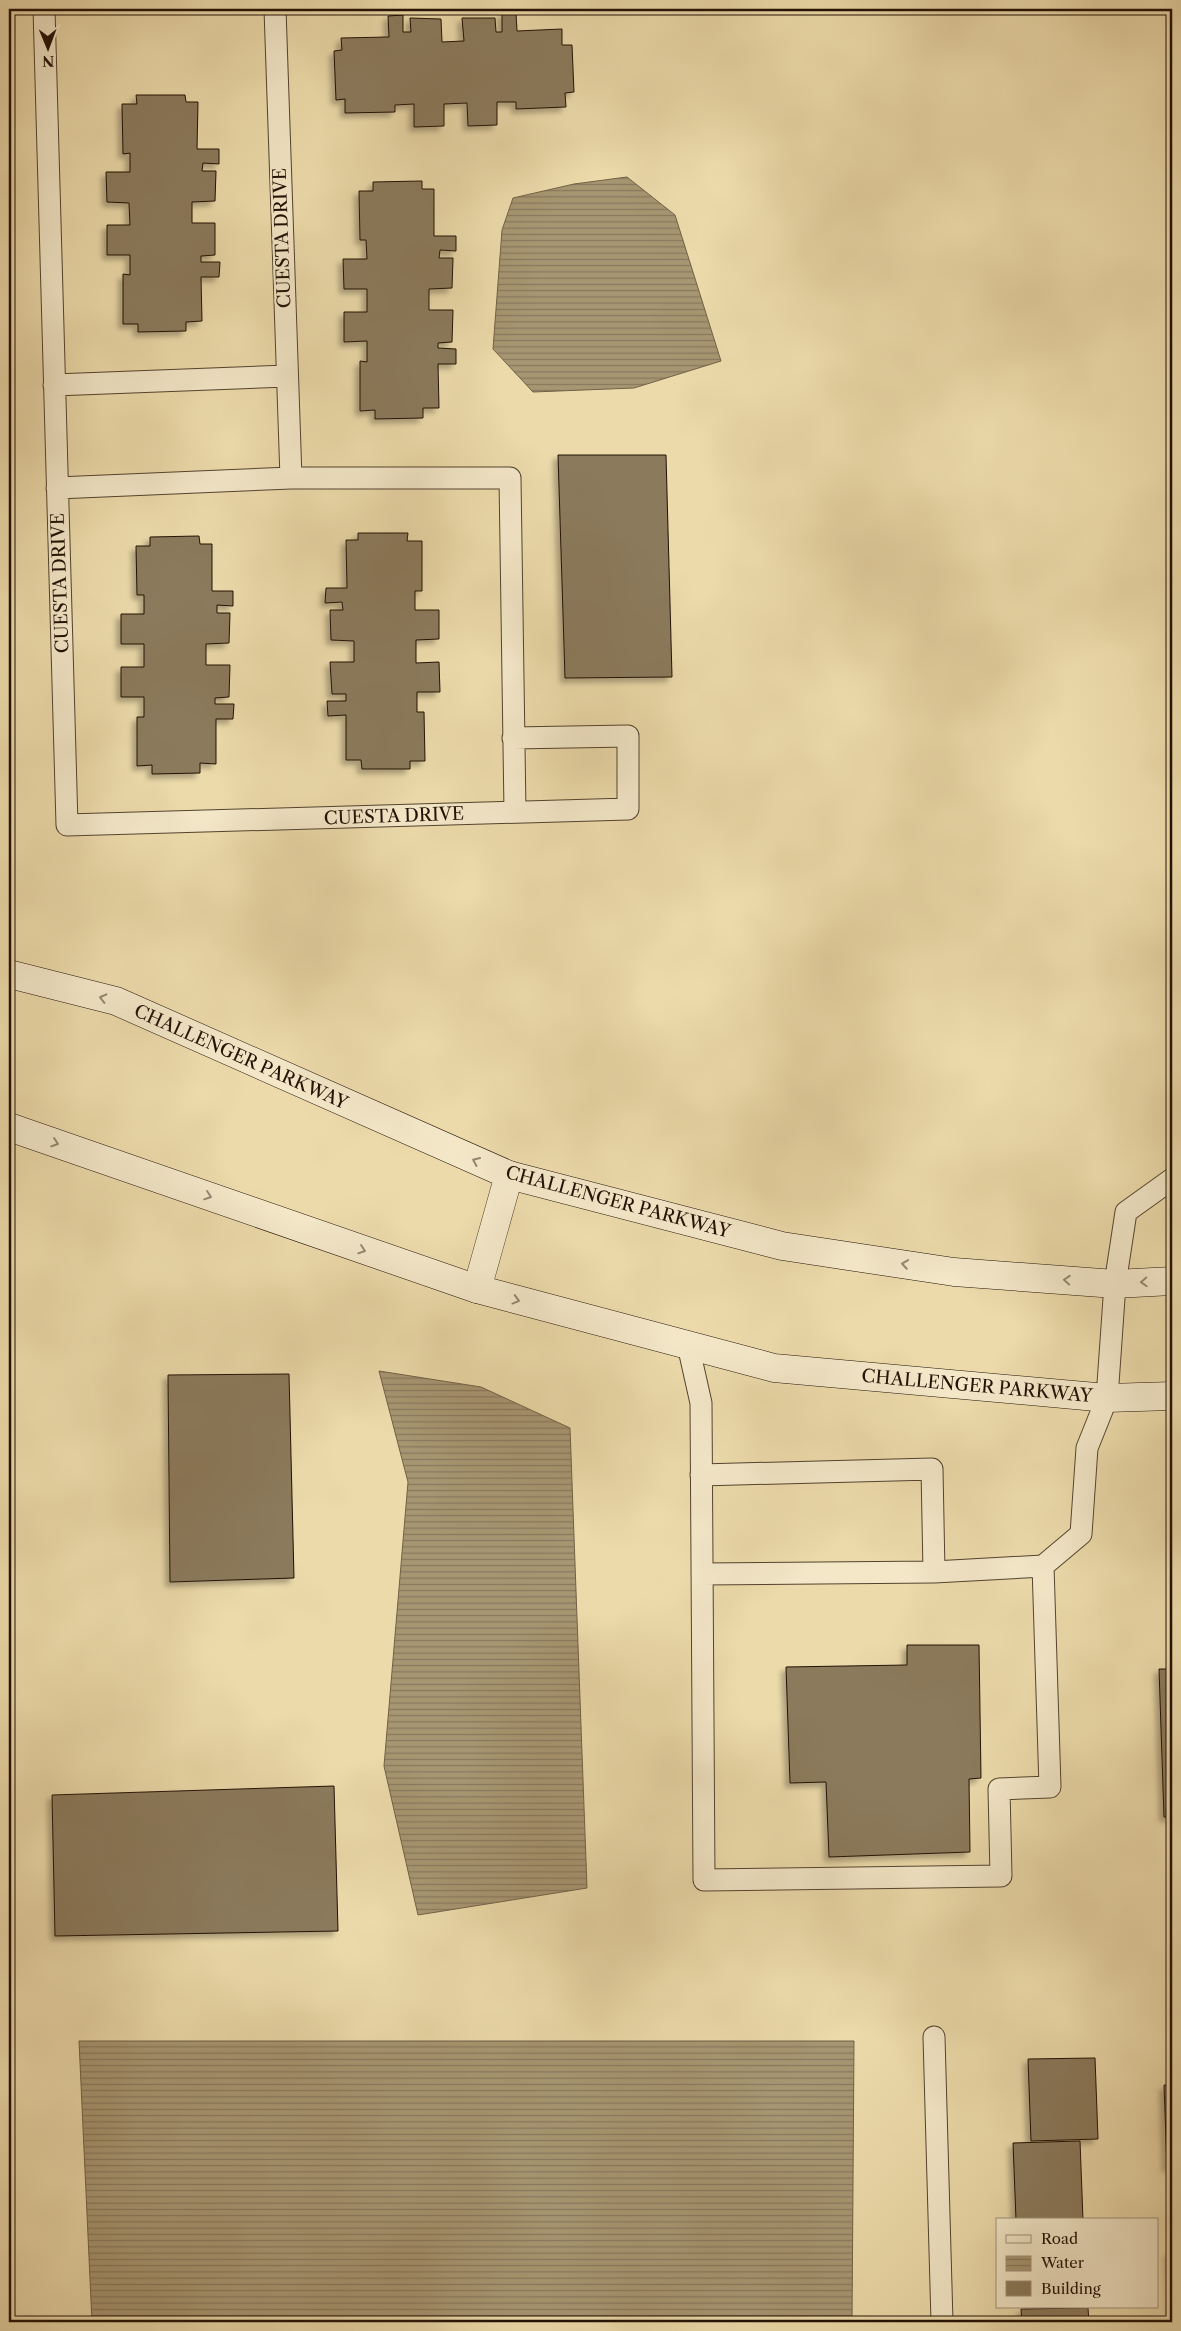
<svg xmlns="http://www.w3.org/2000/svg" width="1181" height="2331" font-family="'Libre Caslon Text',serif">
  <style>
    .water { fill: url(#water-rules); stroke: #726146 }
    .building { fill: #8b7a5b; stroke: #221105; filter: url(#shadow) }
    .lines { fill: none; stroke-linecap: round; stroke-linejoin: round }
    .service-casing { stroke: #54432e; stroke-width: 23 }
    .minor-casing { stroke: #54432e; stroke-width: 29 }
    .secondary-casing { stroke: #221105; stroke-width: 29 }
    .service { stroke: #f3e7c8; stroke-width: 21 }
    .minor { stroke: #f3e7c8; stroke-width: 28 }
    .secondary { stroke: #f3e7c8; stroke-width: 28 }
    .oneway { stroke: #958770 }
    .labels { text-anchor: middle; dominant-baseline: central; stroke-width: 4; stroke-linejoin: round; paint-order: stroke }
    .street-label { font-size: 18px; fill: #221105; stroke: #f3e7c8 }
  </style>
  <defs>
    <pattern id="water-rules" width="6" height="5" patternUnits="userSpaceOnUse" patternTransform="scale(1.25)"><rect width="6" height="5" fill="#a79672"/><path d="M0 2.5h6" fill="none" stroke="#88795c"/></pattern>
    <filter id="shadow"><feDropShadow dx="-4.5" dy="4.5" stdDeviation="2.5" flood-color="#0004"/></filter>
  </defs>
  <rect width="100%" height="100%" fill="#ecdaaa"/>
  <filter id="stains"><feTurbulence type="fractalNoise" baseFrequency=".004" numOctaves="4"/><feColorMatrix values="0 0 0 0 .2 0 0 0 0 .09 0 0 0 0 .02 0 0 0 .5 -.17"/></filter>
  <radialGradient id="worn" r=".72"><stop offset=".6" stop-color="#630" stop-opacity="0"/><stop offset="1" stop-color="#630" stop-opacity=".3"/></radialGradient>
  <path class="water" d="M627 177 675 215 721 361 634 388 533 392 493 349 502 230 513 198 574 184Z
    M379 1371 481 1387 570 1428 587 1888 418 1915 384 1766 408 1482Z
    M79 2041H854L852 2322H92Z"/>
  <path class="building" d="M502 13H516L517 31 562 29V45H572L574 92 565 93 566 107 516 109V102H497V125L468 126 467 103 444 104V126L414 127V104L395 105V112L345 113V99L336 100 334 51 342 50 341 38 389 37 388 16 403 15V32H411L410 18 441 19 442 42 464 41 462 18H495L496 32H502Z
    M136 95H185L186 102H198L197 149H219V164L203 163 202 171H216L215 201 192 202V223H215V255L201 256V262H220L219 277H201L202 321 186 322V331L138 332V324H123V274L130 275V255H107V225H130L129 203 107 202 106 172H130V153L123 154 122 104H137Z
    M422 181V189H434V236H456V251L440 250 439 258H453L452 288 429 289V310H453L452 342 438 343V348L456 349V364H438L439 408H423V418L375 419V410L360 411V361L367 362V341L344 342V312H367V289H344L343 259H367L366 240H360L359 191H373V182Z
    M558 455H666L672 677 565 678Z
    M358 533H408L407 541H422V591H415V610H439V639L416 640V663L439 662 440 692H417V712H424L425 761H410V769H362L361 760H346V715L328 716 327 701H346V694H332L330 662H354V641L331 640 330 610H343L342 602 325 603 326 588H347L346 540H358Z
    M199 536 200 544H212V591H233V606L217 605V613H230L229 643 206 644V665H230L229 697 215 698V704H234L233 719H216V764L200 763V773L152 774V765L137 766V717H144V697H121V667H144V644H121V614H144V595H137L136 546H150V537Z
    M289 1374 294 1578 170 1582 168 1375Z
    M907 1645H979L981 1778 969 1779 970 1852 829 1857 826 1782 790 1783 786 1667 907 1665Z
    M1159 1669H1172V1817H1164Z
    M334 1786 338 1931 55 1936 52 1795Z
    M1095 2058 1098 2139 1031 2141 1028 2059Z
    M1164 2085H1172V2167L1167 2168Z
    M1080 2141 1083 2220H1016L1013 2143Z
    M1172 2251V2322L1169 2252Z
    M1088 2308 1089 2322H1022L1021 2309Z"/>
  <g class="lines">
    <g class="service-casing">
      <path id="service" d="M44 9 67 825 628 809V736L513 738
        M275 9 291 478H510L515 812
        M54 385 287 376
        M57 488 291 478
        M688 1345 701 1403 704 1880 1001 1876 999 1789 1050 1787 1043 1566 1081 1534 1087 1448 1107 1398 1115 1284 1126 1212 1172 1179
        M701 1475 932 1469 934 1572
        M703 1574 934 1572 1043 1566
        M934 2037 942 2322"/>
    </g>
    <g class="minor-casing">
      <path id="minor" d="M477 1289 509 1175"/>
    </g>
    <g class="secondary-casing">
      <path id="secondary" d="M9 974 116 1001 509 1175 782 1246 954 1272 1115 1284 1172 1281
        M9 1127 477 1289 774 1368 1107 1398 1172 1396"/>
    </g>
    <use href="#service" class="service"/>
    <use href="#minor" class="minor"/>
    <use href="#secondary" class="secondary"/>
  </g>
  <defs><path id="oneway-chevron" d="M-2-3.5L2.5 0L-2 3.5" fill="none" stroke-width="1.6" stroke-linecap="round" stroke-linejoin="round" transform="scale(1.25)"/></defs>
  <g class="oneway">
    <use href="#oneway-chevron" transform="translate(103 998) rotate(-166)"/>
    <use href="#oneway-chevron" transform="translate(55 1143) rotate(19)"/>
    <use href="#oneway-chevron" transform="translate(476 1161) rotate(-156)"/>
    <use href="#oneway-chevron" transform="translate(208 1196) rotate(19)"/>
    <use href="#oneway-chevron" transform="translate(362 1250) rotate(19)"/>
    <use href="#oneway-chevron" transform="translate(905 1264) rotate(-171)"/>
    <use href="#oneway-chevron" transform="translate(1067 1280) rotate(-176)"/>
    <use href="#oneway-chevron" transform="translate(1144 1282) rotate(177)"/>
    <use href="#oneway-chevron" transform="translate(516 1300) rotate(15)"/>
  </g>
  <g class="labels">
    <g class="street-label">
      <text transform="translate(282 238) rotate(-92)">CUESTA DRIVE</text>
      <text transform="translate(60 583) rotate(-92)">CUESTA DRIVE</text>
      <text transform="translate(394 816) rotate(-2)">CUESTA DRIVE</text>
      <text transform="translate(241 1057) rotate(24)">CHALLENGER PARKWAY</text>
      <text transform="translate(618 1202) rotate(15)">CHALLENGER PARKWAY</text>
      <text transform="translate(977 1386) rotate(5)">CHALLENGER PARKWAY</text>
    </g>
  </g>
  <rect width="1181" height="2331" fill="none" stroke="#ecdaaa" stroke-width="30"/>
  <rect x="10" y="10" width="1161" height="2311" fill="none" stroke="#221105" stroke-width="2.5"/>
  <rect x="15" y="15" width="1151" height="2301" fill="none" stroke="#221105"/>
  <rect x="996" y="2218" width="162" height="90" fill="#f3e7c8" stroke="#9f917a"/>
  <rect x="1006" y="2235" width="25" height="8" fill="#f3e7c8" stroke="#9f917a"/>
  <text x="1041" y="2244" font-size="15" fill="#221105">Road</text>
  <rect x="1006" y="2256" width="25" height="15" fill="url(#water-rules)" stroke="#9f917a"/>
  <text x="1041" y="2268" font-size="15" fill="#221105">Water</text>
  <rect x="1006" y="2281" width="25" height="15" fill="#8b7a5b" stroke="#9f917a"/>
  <text x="1041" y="2294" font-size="15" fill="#221105">Building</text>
  <g transform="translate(48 48) rotate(179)" stroke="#f3e7c8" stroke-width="4" paint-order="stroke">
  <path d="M0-4L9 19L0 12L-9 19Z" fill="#221105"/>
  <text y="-8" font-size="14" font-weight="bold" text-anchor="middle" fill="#221105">N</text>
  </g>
  <rect width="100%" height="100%" filter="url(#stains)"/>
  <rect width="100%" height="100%" fill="url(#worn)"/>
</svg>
